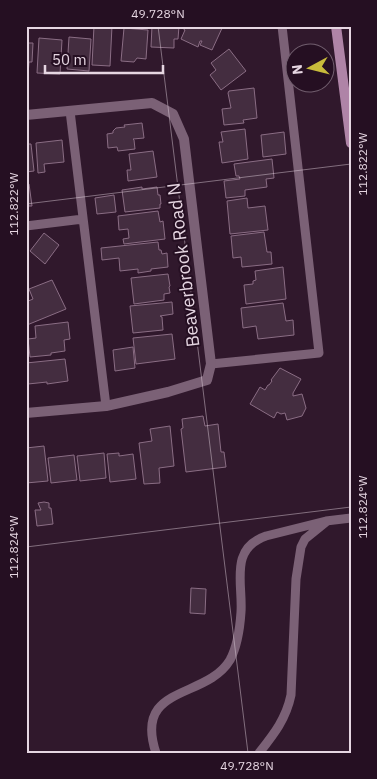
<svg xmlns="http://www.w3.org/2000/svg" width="377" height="779" font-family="'IBM Plex Sans',sans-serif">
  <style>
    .building { fill: #442d40; stroke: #8a6d84 }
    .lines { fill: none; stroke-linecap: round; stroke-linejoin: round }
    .service { stroke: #7b6176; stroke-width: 9 }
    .minor { stroke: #7b6176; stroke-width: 10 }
    .secondary { stroke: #af84a7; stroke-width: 10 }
    .ticks { fill: none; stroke: #e6d6e2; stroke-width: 1; stroke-opacity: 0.45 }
    .labels { text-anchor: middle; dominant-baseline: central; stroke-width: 4; stroke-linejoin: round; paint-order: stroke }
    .street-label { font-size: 18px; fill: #e6d6e2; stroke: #250f22 }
    .neatline { fill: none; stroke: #e6d6e2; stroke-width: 2 }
    .ticks-label { font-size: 12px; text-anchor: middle; fill: #e6d6e2 }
  </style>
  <rect width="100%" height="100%" fill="#30182c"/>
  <path class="building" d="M94 26H112L110 66 92 65Z
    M152 26H179L178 39H174V48L151 47Z
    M185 26H223L212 50 200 45 202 41H200L198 47 181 39 185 30H184Z
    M124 28 148 30 146 59 137 58 134 62 121 61Z
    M69 37 91 39 89 71 67 69Z
    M39 38 62 40 60 74 37 73Z
    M26 43H33L32 62H29L28 75H26Z
    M229 49 246 71 221 90 210 75 216 70 211 63Z
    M254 88 257 118 243 120 244 123 224 125 222 109 231 108 228 93 229 91Z
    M142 123 144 138 133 139 134 140 135 149 118 151 117 147 108 148 107 134 113 133V131L116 128 125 127 124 125Z
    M245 129 248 159 222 163 219 142H223L221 132Z
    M284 132 286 154 263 157 261 135Z
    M62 140 64 162 44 164 45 172 38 173 36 143Z
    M26 144H31L34 171 26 172Z
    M153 151 157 177 128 181 127 170H131L129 154Z
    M272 159 274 178 266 179 267 187 245 190V196L226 198 224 181 240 179 239 176H236L234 164Z
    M26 184H29L32 206H26Z
    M142 187V189L157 187 158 195H160L161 204H160V208L125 212 122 190Z
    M114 195 116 212 97 214 95 198Z
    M247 198 248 208 265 206 268 230 230 234 227 201Z
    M158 211 160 222 163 221 165 239 124 244 123 239 129 238 128 229 119 230 118 216Z
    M264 232 267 252H271L272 264 242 267 241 257 233 258 231 236Z
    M44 233 59 245 45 264 30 251Z
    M158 242 159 250H161L162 254 167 253 168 267 151 269V271L138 273V269L120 271 119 258 102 260 101 248Z
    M283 267 286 299 246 304 244 285 253 284V281L256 280 255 271Z
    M168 274 170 286 169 287 170 293 164 294V300L134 304 131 278Z
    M52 280 66 309 27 325 26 302 33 299 29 289Z
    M172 302 173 314 160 316 162 317 163 330 133 333 130 306Z
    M283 303 286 321 293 320 294 335 258 339 256 326 243 328 241 308Z
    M68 322 70 339 64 340 65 351 51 353V355L30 357 28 339 36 338 35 326Z
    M172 334 175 359 136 364 133 338Z
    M133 347 135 368 115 371 113 350Z
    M65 359 68 381 47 384V382L28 384 26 363Z
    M280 368 301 379 293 393V396L302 394 306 408 302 416 287 420 285 413 281 414 277 412 274 418 250 404 260 387 265 390 268 385H269L272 381 271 380Z
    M203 416 205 426 218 424 221 452H224L226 467 186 472 181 429 183 428 182 419Z
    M170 426 174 466 159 468 160 483 144 484 139 443 152 441 150 429Z
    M44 446 48 481 26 483V448Z
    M104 453 106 478 80 481 77 456Z
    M119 453V456L133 454 136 479 110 482 107 454Z
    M74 455 77 480 51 483 48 458Z
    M44 502 49 503V508H51L53 524 37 526 35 510H41L38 503Z
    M191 588 206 589 205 614 190 613Z"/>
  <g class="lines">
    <path class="service" d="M70 111 106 406
      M26 226 83 219
      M211 364 319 353 282 26
      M156 753C133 684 206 700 230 660 237 647 240 627 241 612 243 583 229 549 266 536L326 521 351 518
      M259 753C274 734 286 719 291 695L296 579 301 547 305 539 326 522"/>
    <path class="minor" d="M26 115 152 103 173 114 184 139 211 364 207 380 168 392 106 406 26 413"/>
    <path class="secondary" d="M336 26 351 143"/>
  </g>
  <path class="ticks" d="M158 26 248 753M26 204 351 164M26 547 351 507"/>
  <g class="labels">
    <g class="street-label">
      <text transform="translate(183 265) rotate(-97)">Beaverbrook Road N</text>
    </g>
  </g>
  <rect width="377" height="779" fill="none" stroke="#250f22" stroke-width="55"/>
  <g transform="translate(310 68) rotate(263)"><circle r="24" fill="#250f22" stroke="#725f6f"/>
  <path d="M0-4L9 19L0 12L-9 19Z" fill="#c8bb3b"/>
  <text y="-8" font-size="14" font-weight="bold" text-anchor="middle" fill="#e6d6e2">N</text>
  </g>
  <path d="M45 65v8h118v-8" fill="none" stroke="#e6d6e2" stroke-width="2.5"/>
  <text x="52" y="65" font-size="15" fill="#e6d6e2" stroke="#250f22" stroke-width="4" paint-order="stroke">50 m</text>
  <rect x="28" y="28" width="322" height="724" class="neatline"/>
  <g class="ticks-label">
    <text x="158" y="18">49.728°N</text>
    <text transform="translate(363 164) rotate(-90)" y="4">112.822°W</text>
    <text transform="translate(14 204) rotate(-90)" y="4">112.822°W</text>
    <text transform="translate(363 507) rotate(-90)" y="4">112.824°W</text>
    <text transform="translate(14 547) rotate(-90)" y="4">112.824°W</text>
    <text x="247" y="770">49.728°N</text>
  </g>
</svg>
